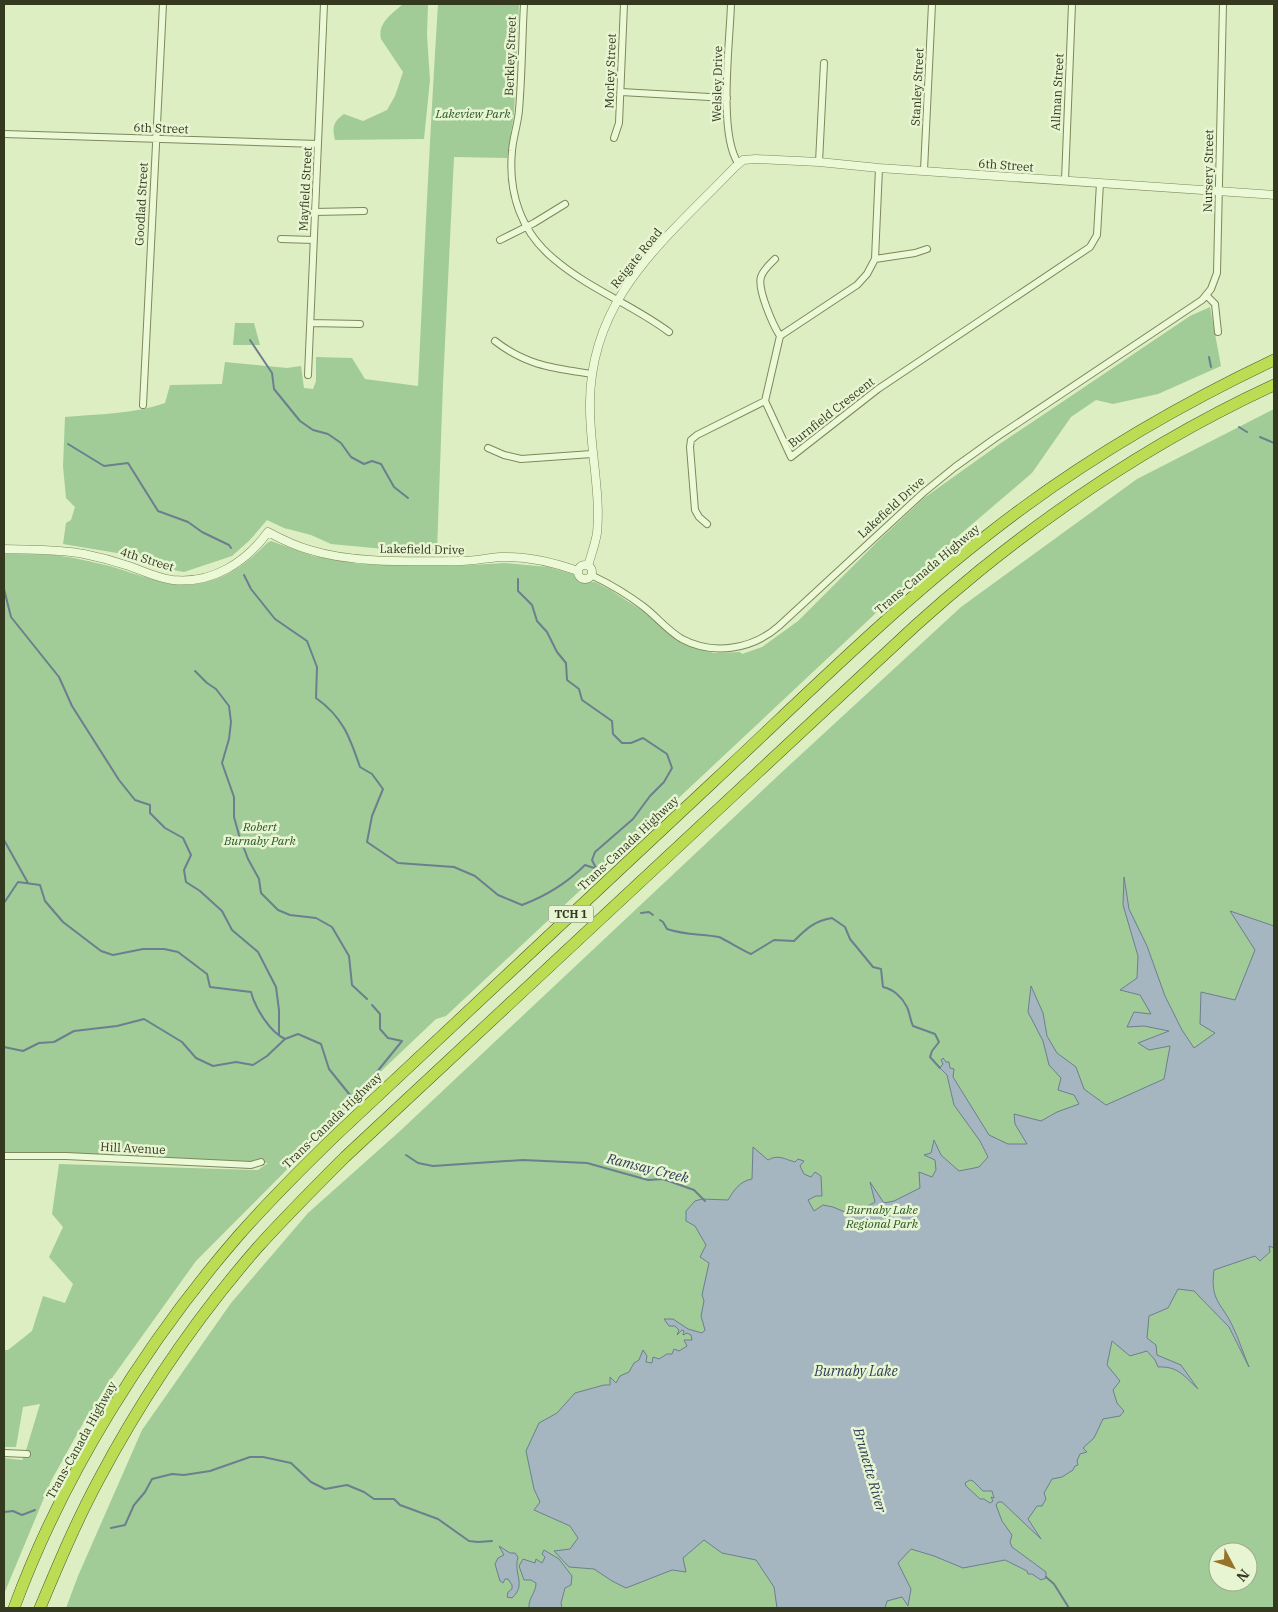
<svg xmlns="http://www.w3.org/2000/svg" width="1278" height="1612" font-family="'IBM Plex Serif',serif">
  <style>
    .green { fill: #a1cc97; fill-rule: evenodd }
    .water { fill: #a5b6c1; stroke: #6c7f8f; fill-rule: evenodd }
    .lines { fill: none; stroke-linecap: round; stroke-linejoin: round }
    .stream { stroke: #6c7f8f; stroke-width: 2 }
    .minor-casing { stroke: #7e885a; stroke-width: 8 }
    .tertiary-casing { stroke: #7e885a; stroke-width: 9 }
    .motorway-casing { stroke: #4f562e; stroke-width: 12 }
    .minor { stroke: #ebf9d6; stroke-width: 6 }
    .tertiary { stroke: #ebf9d6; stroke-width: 8 }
    .motorway { stroke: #badd53; stroke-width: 11 }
    .labels { text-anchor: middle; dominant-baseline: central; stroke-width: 5; stroke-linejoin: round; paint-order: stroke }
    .shield { fill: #e7f5d2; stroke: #697154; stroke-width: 1 }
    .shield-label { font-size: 11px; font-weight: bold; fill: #33381e }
    .street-label { font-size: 12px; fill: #33381e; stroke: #e7f5d2 }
    .park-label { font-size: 12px; font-style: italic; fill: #275424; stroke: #e7f5d2 }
    .water-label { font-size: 14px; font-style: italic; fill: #2d3d57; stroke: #e7f5d2 }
  </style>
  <rect width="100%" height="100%" fill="#ddeec3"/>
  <path class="green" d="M403 4H428L427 35 430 80 424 139 335 140C332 127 333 122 344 114L363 121 387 110 395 96 403 72 381 39C377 23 393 13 403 4Z
    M438 4H519L514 114 507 158 454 157 443 384 437 551 416 552 331 544 311 535 284 528 267 520 250 540 232 556 184 572 151 566 117 553 63 544 66 523 71 520 75 507 66 498 63 466 65 417C99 414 133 414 165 403L170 385 222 384 225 362 287 368 301 366 304 388 313 389 316 381V357L352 358 365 379 418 386C424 259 430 131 438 4Z
    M1210 307 1221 366 1158 394 1113 404 1096 400 1071 417 1032 473 956 538 446 1016 436 1019 376 1076 368 1088 196 1261 107 1385 81 1427 51 1481 4 1594V1458L22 1460 24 1457 40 1404 23 1407 16 1447H4V1350H8L32 1331 43 1296 65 1303 73 1284 49 1257 63 1227 52 1214 59 1164 258 1170 268 1163 4 1152V554C20 554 37 554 54 555 72 557 92 562 110 566 127 571 144 578 162 581 206 591 237 574 267 543L271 541 313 556 359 564 455 566 505 563 548 567 576 575 583 581 595 582 609 589 644 612 678 641 689 646 714 653 740 652 742 654 762 647 798 621 876 543 924 498 1001 443 1190 316Z
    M235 323H254L260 345H233Z
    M1274 409V1608H66L78 1576 142 1430 231 1303 308 1213 400 1131 782 772 961 607 1137 479ZM1218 1552H1248V1582H1218Z"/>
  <path class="water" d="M1124 877 1129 909 1147 946 1165 996 1182 1030 1194 1048 1215 1033 1200 1024 1201 992 1235 1000 1255 950 1230 911 1274 926V1248L1269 1246 1270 1252 1260 1261 1255 1256 1214 1270C1210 1301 1221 1302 1232 1325 1239 1339 1243 1353 1249 1367L1229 1327 1194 1291 1178 1289 1168 1308 1149 1316 1147 1338 1156 1345 1157 1355 1181 1365 1198 1389C1184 1376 1178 1366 1158 1367L1155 1360 1147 1351 1130 1356 1112 1341 1107 1365 1120 1381 1113 1390 1117 1403 1124 1411 1120 1416 1103 1419 1094 1438 1083 1448 1087 1452 1080 1454 1077 1461 1078 1465 1075 1466 1073 1470 1062 1477 1052 1479 1044 1493 1046 1499 1042 1506H1037L1028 1519 1041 1539 1002 1502H998L996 1505 1002 1521 1012 1535 1010 1542 1012 1547 1046 1572V1578L1041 1580 1032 1574H1028L1027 1571 1005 1560 963 1568 934 1556 911 1549 898 1563 911 1589 908 1606 902 1597 887 1601 885 1608H777L774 1587 756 1560 722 1553 704 1540 683 1558 686 1572 672 1570 626 1588 612 1581 594 1569 569 1567 554 1551 570 1549 578 1538 570 1526 534 1510 540 1502 534 1489 526 1451 539 1423 557 1413 575 1393 604 1385H610V1377L616 1383 620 1376 629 1372 634 1363 639 1360 643 1350 647 1356 646 1362 652 1363 653 1357 659 1359 667 1354H672L674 1349 679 1351 687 1346 684 1340H692L691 1335 687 1333 683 1335 684 1331 682 1330 677 1335 679 1330 675 1326H669L664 1319H673L688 1329 702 1333 705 1330 701 1316 704 1301 702 1295 709 1263 700 1257 706 1245 695 1226 686 1221V1211L695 1201 702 1199 728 1200C734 1190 740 1181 752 1179L753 1147 768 1160C778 1154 784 1159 795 1162L798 1159 804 1161 800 1166 804 1174 811 1177 815 1172 821 1176 822 1196H816L808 1200 814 1211 823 1205 833 1207 852 1215 875 1202 870 1182 884 1203 894 1201 920 1188 919 1172 932 1177 936 1170 935 1160 924 1155 931 1153 934 1140 941 1155 959 1171 979 1167 988 1157 980 1141 954 1105 947 1075 940 1068 943 1064 941 1060 943 1058 946 1062H949L950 1068 954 1069 953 1077 989 1135 1008 1144H1027L1015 1124 1014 1114 1041 1121 1057 1112 1079 1104 1074 1095 1058 1090 1061 1078 1049 1065 1043 1041 1028 1012 1031 986 1043 1013 1047 1036 1057 1053 1076 1067 1084 1089 1106 1105 1164 1079 1170 1046 1149 1050 1138 1043 1169 1031 1144 1026 1127 1027 1134 1012 1151 1014 1140 995 1120 990 1137 978 1138 956 1123 905ZM970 1480 973 1481 983 1491H992L994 1498 991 1497 993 1501 990 1503 984 1499H980L966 1486 965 1483Z
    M499 1546 510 1553H515L518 1557C513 1575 527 1584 512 1598L507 1597 508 1592 512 1589V1585L508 1579H505L503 1583 500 1581 495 1564 498 1558 504 1555Z
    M544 1550 559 1559 572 1576 571 1585 565 1588 561 1603 562 1608H529C528 1598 536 1593 536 1583L531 1580H524L519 1566 523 1559 535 1563 536 1559 542 1563 545 1557 542 1554Z"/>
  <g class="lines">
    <path class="stream" d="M250 340 272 373 274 389 300 421 313 430 328 434 341 443 351 457 364 464 372 461 381 464 394 487 408 498
      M1209 357 1211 367
      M1239 427 1247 432
      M1260 437 1274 443
      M68 444 104 466 128 463 158 511 188 522 202 532 229 545 231 548
      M244 575 251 589 275 619 307 641 317 667 316 698C343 717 350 738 360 767L372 774 383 789 372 816 367 842 398 863 454 867 475 876 498 895 522 905C546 896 567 883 585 865L597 869
      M518 579V591L532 605 537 621 547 632 557 652 566 663 567 680 579 689 582 700 612 721 613 734 622 743H631L643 738 667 754 672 768 664 782 650 796 633 819 595 852 592 860 596 868
      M4 589 11 617 59 677 72 706 119 780 135 800 150 805V813L165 828 183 838 191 855 184 870 186 882 200 891 222 911 232 930 258 952 276 987 279 1010V1035
      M195 671 207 683 216 689 229 706 231 722 229 739 222 763 234 797V817L239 835 248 859 259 879 261 893 278 910 290 915 316 918 332 927 349 956 352 985 367 999
      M4 840 28 883
      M4 903 18 882 40 885 45 901 63 922 101 951 113 955 143 949H164L178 952 207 974 210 987 251 992C255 1008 270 1032 285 1039L298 1034 321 1044 329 1069 354 1100 402 1041 388 1038 380 1029V1014L372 1005
      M641 913 649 912 653 915
      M660 920 663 922 667 929C684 935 702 934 719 937 724 939 744 951 751 954L774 940 794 941C806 929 814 921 832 918L845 927 850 939 873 967 881 969 883 987C893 989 902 997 907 1007 910 1013 910 1020 913 1026L935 1034 939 1042 932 1051 930 1057 940 1068
      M4 1047 23 1051 39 1043 54 1042 74 1031 117 1026 144 1019 182 1042 196 1058 213 1066 236 1062 253 1065 267 1056 285 1039
      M406 1155 418 1163 433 1166 523 1160 587 1163 648 1180 663 1179 694 1190 705 1201
      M4 1512 13 1511 22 1515 35 1510
      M111 1528 125 1525 134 1505 145 1492 152 1479 172 1474 184 1475 210 1471 250 1457H263L291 1463 311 1482 325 1489 347 1485 364 1492 374 1499H394L400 1505 438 1519 469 1541 478 1542 492 1541
      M1046 1577 1054 1584 1069 1608"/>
    <g class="minor-casing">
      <path id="minor" d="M524 4C522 39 522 75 519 110 518 124 513 137 512 151 508 193 521 232 554 259 589 289 633 305 669 332
        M731 4C730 41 718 133 738 163
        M621 92 727 98
        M4 134 318 144
        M614 138 619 123 624 4
        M819 162 824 63
        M879 168 875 259 867 274 857 285 780 336 765 401 791 457 878 389 1090 247 1097 235 1100 183
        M924 170 932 4
        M1065 180 1072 4
        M314 212 364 211
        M281 239 314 240
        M500 240 534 223 565 204
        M775 259C770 264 763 270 761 277 757 289 773 325 780 336
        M875 259 915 253 927 249
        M1206 295 1215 304 1218 332
        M311 323 360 324
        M495 341C527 366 554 368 592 374
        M308 375 324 4
        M143 405 163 4
        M488 448 504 455 521 459 592 454
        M707 524 699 517 695 510 690 447 691 440 697 435 765 401
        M591 575C610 584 627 594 644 607 657 617 668 631 682 639 714 656 753 649 779 626L923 493 955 467 994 439 1202 300 1211 289 1217 273 1223 4
        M4 1156H66L251 1165 261 1162
        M4 1453 27 1454"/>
    </g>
    <g class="tertiary-casing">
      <path id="tertiary" d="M4 549C31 550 58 549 84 554 99 557 114 561 129 566 143 571 157 578 173 580 212 584 245 563 268 532 281 539 295 546 310 550 355 564 414 561 462 561 474 561 487 558 500 557 527 556 553 562 578 571
        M578 572a7 7 0 1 1 14 0a7 7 0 1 1-14 0Z
        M588 566C591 555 595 545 597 533 601 494 590 449 590 408 588 298 665 240 734 168L743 160 756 159 819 162 879 168 1274 195"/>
    </g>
    <g class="motorway-casing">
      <path id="motorway" d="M14 1608C63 1475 146 1342 239 1235 270 1200 303 1167 336 1135 462 1017 587 900 713 782 804 697 893 608 991 532 1078 464 1175 407 1274 360
        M40 1608C58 1565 76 1522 98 1481 142 1398 196 1318 258 1247 286 1216 315 1187 345 1157L915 626C936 607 957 589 979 571 1069 498 1168 434 1274 385"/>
    </g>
    <use href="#minor" class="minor"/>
    <use href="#tertiary" class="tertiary"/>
    <use href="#motorway" class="motorway"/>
  </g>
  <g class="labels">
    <rect class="shield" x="548.5" y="905.5" width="45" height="17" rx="4"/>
    <g class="shield-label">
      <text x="571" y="914">TCH 1</text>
    </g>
    <g class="street-label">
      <text transform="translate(510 56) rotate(-88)">Berkley Street</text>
      <text transform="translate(610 71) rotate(-88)">Morley Street</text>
      <text transform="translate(717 84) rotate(-89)">Welsley Drive</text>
      <text transform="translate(917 87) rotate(-87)">Stanley Street</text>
      <text transform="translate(1057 92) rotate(-87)">Allman Street</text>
      <text transform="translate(161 128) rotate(2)">6th Street</text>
      <text transform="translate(1006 165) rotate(4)">6th Street</text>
      <text transform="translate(1208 171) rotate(-89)">Nursery Street</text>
      <text transform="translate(305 189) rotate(-87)">Mayfield Street</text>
      <text transform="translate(141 204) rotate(-87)">Goodlad Street</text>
      <text transform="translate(636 258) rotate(-51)">Reigate Road</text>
      <text transform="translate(831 412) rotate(-38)">Burnfield Crescent</text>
      <text transform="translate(891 507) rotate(-42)">Lakefield Drive</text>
      <text transform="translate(422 549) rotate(1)">Lakefield Drive</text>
      <text transform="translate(147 559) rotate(17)">4th Street</text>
      <text transform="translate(927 569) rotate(-40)">Trans-Canada Highway</text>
      <text transform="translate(628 843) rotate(-43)">Trans-Canada Highway</text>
      <text transform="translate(332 1120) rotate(-44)">Trans-Canada Highway</text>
      <text transform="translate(133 1148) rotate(3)">Hill Avenue</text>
      <text transform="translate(81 1440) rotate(-61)">Trans-Canada Highway</text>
    </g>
    <g class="park-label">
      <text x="473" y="113">Lakeview Park</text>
      <text x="260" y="826">Robert<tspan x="260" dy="14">Burnaby Park</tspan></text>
      <text x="882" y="1209">Burnaby Lake<tspan x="882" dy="14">Regional Park</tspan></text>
    </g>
    <g class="water-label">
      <text transform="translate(648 1168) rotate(14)">Ramsay Creek</text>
      <text x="856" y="1371">Burnaby Lake</text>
      <text transform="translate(870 1470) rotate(74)">Brunette River</text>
    </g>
  </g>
  <rect width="1278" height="1612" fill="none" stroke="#33381e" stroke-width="10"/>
  <g transform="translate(1233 1567) rotate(131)"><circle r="24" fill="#e7f5d2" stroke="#9fa98a"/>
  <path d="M0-4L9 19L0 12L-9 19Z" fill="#97742a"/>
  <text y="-8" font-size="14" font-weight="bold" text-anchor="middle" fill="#33381e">N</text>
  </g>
</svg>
